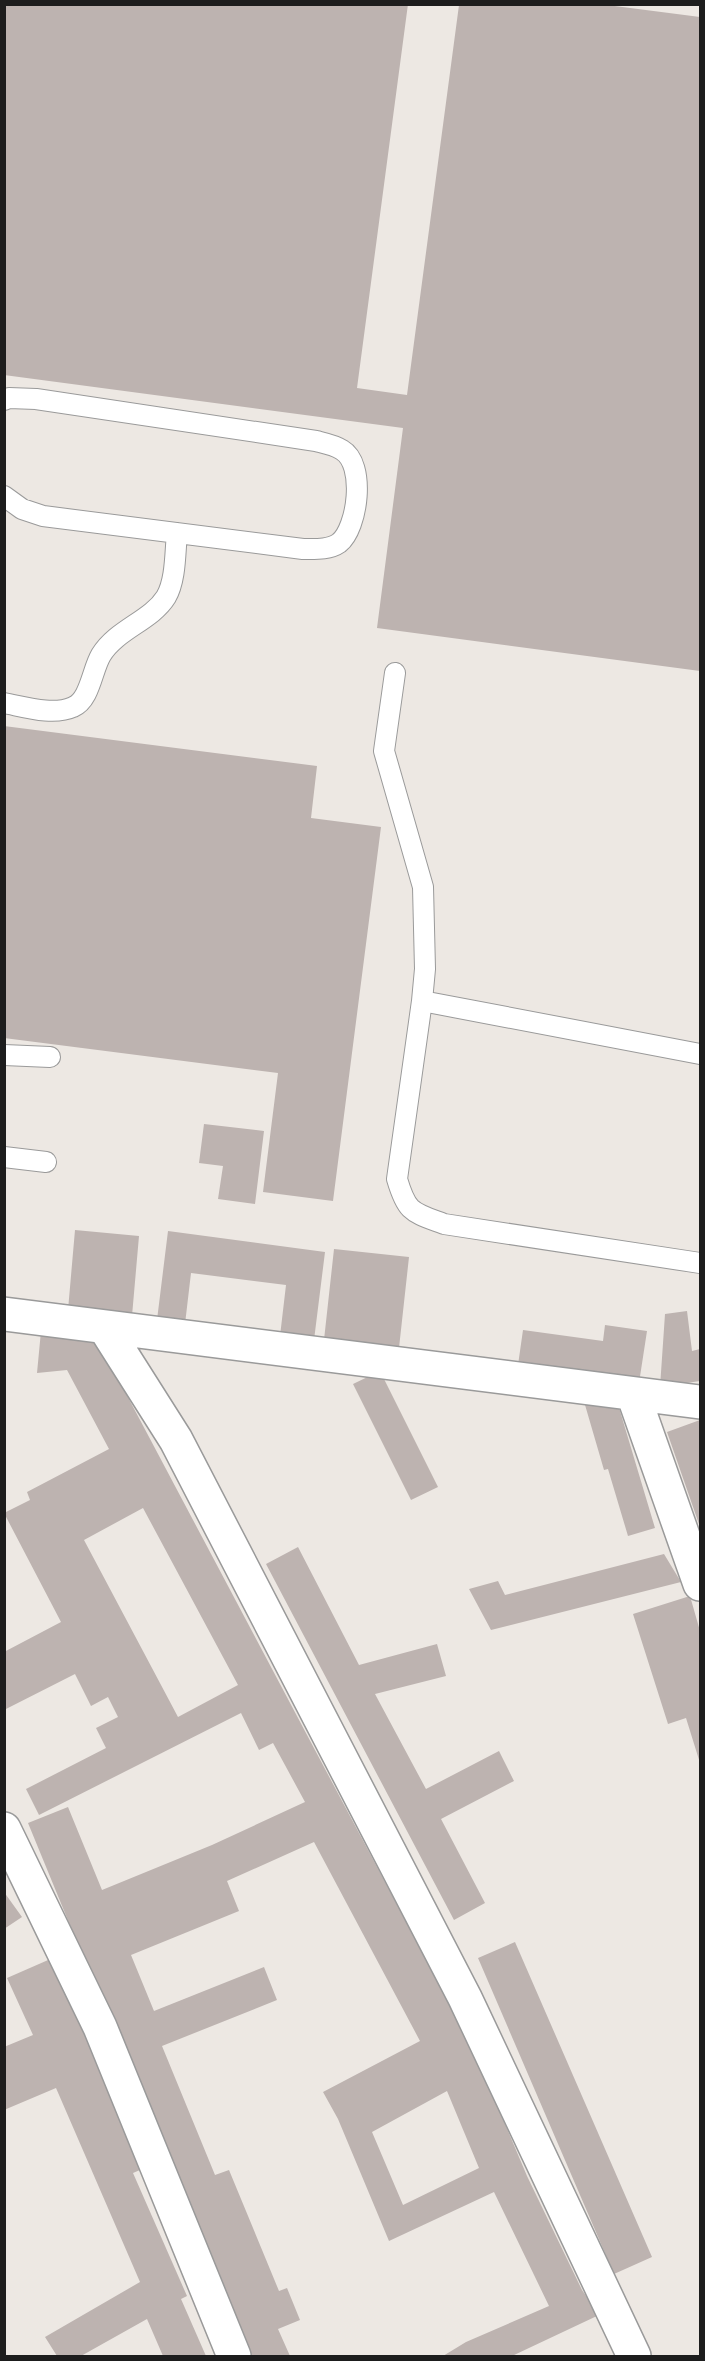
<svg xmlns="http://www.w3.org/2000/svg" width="705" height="2361" font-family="'Public Sans',sans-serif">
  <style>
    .building { fill: #bdb3b0; fill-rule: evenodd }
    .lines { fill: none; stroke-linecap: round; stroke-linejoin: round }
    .lane-casing { stroke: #9a9a9a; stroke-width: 22 }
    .street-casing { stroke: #9a9a9a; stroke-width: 36 }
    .lane { stroke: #fff; stroke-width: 20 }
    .street { stroke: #fff; stroke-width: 33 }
  </style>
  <rect width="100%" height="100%" fill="#ede8e3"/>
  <path class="building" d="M4 4H408L357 388 407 395 459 5H607L700 17V671L377 628 403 428 4 375Z
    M4 726 317 766 311 818 381 827 333 1201 263 1192 278 1073 4 1038Z
    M204 1124 264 1131 255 1204 218 1199 223 1166 199 1163Z
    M75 1230 139 1236 132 1316 68 1310Z
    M168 1231 325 1252 314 1340 280 1336 286 1285 191 1273 185 1324 157 1320Z
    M334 1249 409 1257 399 1348 324 1340Z
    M687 1311 692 1351 700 1349V1381L660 1387 665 1314Z
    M605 1325 647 1331 639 1383 518 1365 523 1330 603 1341Z
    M41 1331 96 1337 473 2048 527 2176 582 2290 599 2315 512 2356H443L466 2342 549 2306 494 2192 389 2241 338 2119 323 2092 420 2041 314 1842 227 1881 239 1911 131 1955 154 2011 264 1967 277 2000 162 2046 215 2175 229 2170 279 2291 287 2288 300 2320 278 2329 290 2356H247L28 1823 68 1807 102 1890 212 1845 305 1802 273 1743 259 1750 241 1713 39 1815 26 1789 106 1748 96 1728 118 1717 108 1697 91 1706 75 1674 4 1710V1652L61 1622 4 1513 30 1500 27 1492 109 1449 67 1370 37 1373ZM143 1508 238 1685 178 1717 84 1540ZM447 2091 479 2168 403 2205 372 2132Z
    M380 1371 438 1487 411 1500 353 1384Z
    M583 1398 617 1401 655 1528 628 1536 608 1469 604 1470Z
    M700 1420V1527L667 1432Z
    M298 1547 359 1665 437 1644 446 1676 375 1694 426 1789 499 1751 514 1781 441 1819 485 1903 454 1920 266 1564Z
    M664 1554 681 1582 491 1630 469 1589 498 1581 505 1595Z
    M690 1596 700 1631V1763L686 1718 668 1724 633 1614Z
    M4 1892 22 1917 4 1929Z
    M515 1942 652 2257 614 2274 478 1958Z
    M55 1957 147 2167 133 2173 187 2296 181 2299 206 2356H163L147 2319 81 2356H57L45 2337 140 2282 56 2088 4 2110V2047L33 2035 7 1978Z"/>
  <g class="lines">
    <g class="lane-casing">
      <path id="lane" d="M4 400 9 398 36 399 316 441C324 443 335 445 342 450 366 464 358 528 339 543 329 550 315 549 303 549L43 516 22 509 4 496
        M395 673 384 751 423 887 425 969 422 1001
        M4 703C25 707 53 716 73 707 90 700 92 670 101 655 117 629 151 621 166 597 176 580 175 552 177 533
        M700 1054 422 1001 397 1179C407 1213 412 1212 444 1224L700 1263
        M4 1055 50 1057
        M4 1157 46 1162"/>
    </g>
    <g class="street-casing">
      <path id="street" d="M4 1314 700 1402
        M105 1328 176 1440 465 1998 634 2356
        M633 1394 700 1584
        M4 1829 100 2027 234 2356"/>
    </g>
    <use href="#lane" class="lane"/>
    <use href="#street" class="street"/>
  </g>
  <rect width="705" height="2361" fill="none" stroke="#1d1d1d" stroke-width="12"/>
</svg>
